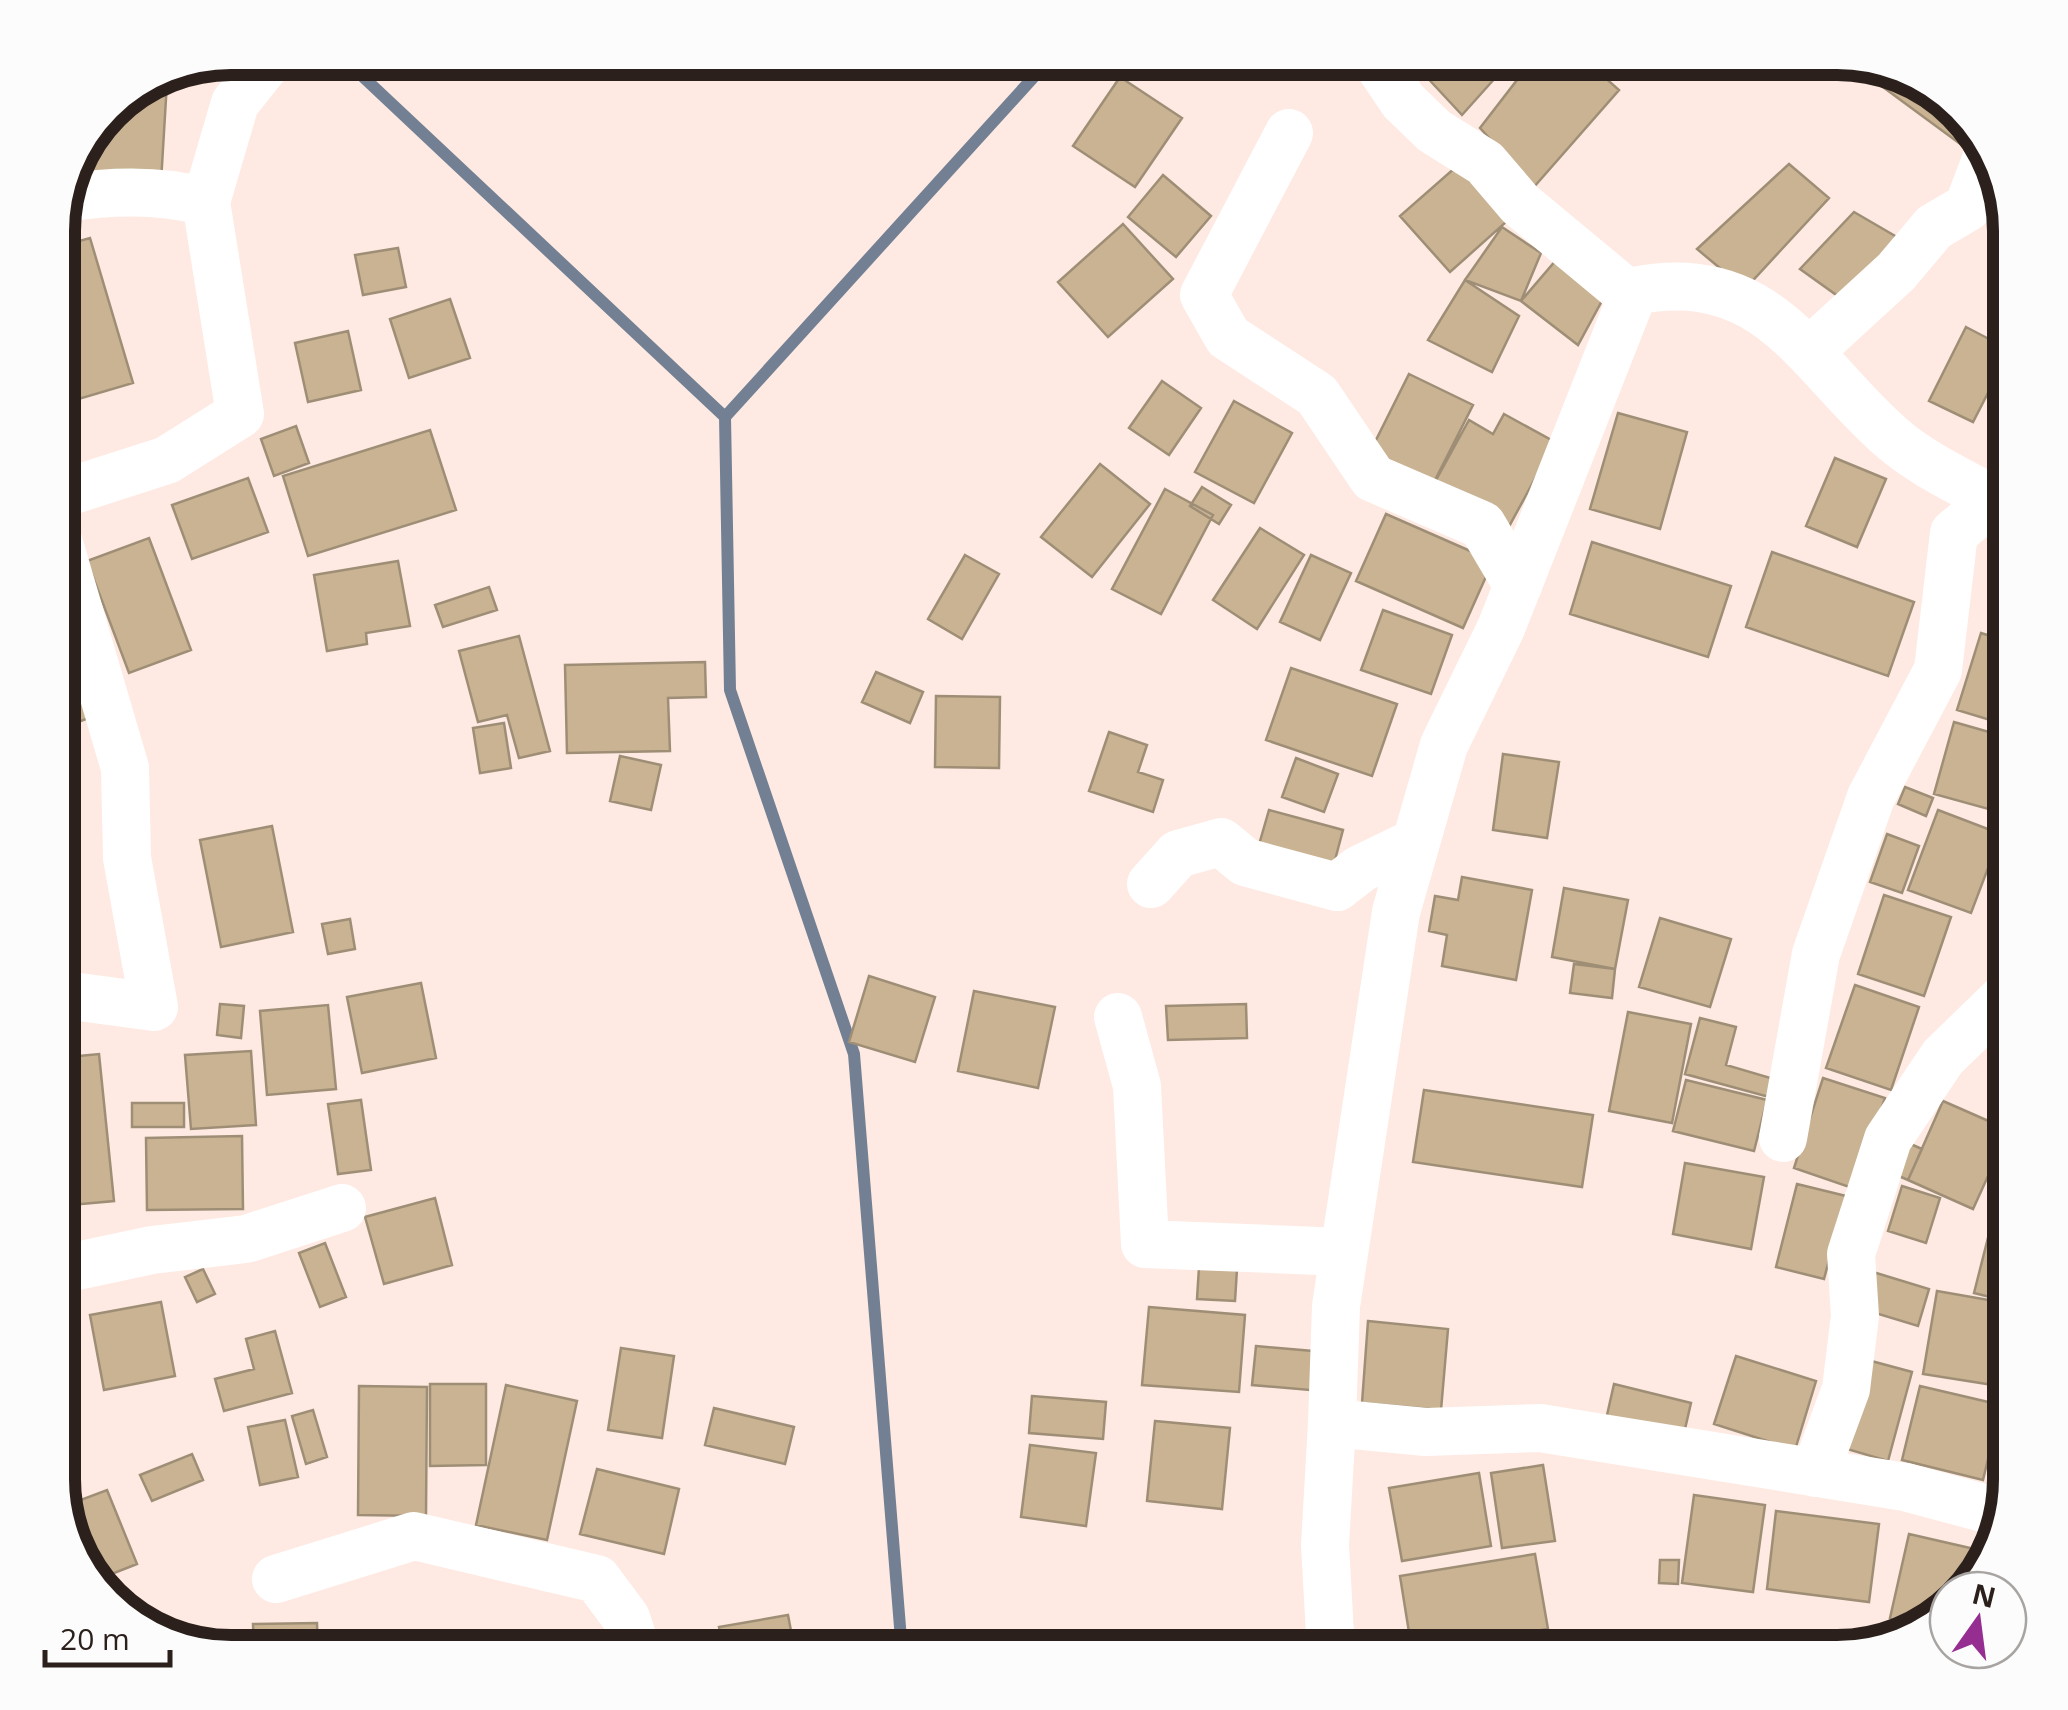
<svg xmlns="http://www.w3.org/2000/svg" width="2068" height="1710" font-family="'Open Sans',sans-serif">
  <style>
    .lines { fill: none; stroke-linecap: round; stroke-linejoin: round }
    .stream { stroke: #738093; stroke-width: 12 }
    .building { fill: #cab393; stroke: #9f8e76; stroke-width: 2.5 }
    .minor { stroke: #fff; stroke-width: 48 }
    .rim { fill: none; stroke: #2b201b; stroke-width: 12 }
  </style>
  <rect width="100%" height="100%" fill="#feeae2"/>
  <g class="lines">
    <path class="stream" d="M343 58 725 417 730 690 854 1054 902 1652
      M725 417 1051 58"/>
  </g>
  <path class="building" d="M1409 58H1513L1462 115Z
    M1534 58H1583L1619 90 1534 187 1480 128Z
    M1853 65 1952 101 1973 130 1963 146Z
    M1120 77 1182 118 1135 187 1073 146Z
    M167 82 161 182 85 177 87 139 116 101Z
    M1465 159 1515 214 1450 272 1400 216Z
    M1789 164 1829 198 1745 289 1697 249Z
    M1163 175 1211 216 1176 257 1128 217Z
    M1854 212 1902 240 1842 299 1800 269Z
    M1123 224 1173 279 1108 337 1058 282Z
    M1502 227 1541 253 1521 301 1465 280Z
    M90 238 133 383 65 403 58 381V247Z
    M398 248 406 287 363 295 355 255Z
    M1557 259 1604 297 1578 345 1521 301Z
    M1465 280 1519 316 1492 372 1428 340Z
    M450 299 470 358 409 378 390 319Z
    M1966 327 2010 350 1973 422 1929 401Z
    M348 331 361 390 308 402 295 343Z
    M1409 374 1473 405 1429 492 1366 460Z
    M1162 381 1201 408 1169 455 1129 428Z
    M1234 401 1292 433 1254 503 1195 472Z
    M1618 413 1687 432 1660 529 1590 509Z
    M1504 414 1555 442 1506 532 1430 491 1469 420 1493 434Z
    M296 426 309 463 274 476 261 439Z
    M430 430 456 510 308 556 283 476Z
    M1835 458 1886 479 1857 547 1806 526Z
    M1100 464 1150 504 1092 577 1041 537Z
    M248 478 268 532 192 559 172 505Z
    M1202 487 1231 505 1219 524 1190 506Z
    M1165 489 1213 515 1161 614 1112 589Z
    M1386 514 1493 561 1463 628 1356 581Z
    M1260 528 1304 555 1257 629 1213 600Z
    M149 538 191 650 129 673 87 561Z
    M1592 542 1731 586 1708 657 1570 614Z
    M1772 552 1914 602 1888 676 1746 627Z
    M965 555 999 574 962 639 928 619Z
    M1311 555 1351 573 1320 640 1280 622Z
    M398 561 410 626 366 633 367 644 327 651 314 575Z
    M489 587 497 610 443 627 435 605Z
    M1383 610 1452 635 1431 694 1361 670Z
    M71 632 104 712 58 730V638Z
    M1981 633 2010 642V726L1957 710Z
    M519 636 550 751 519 758 507 715 478 722 459 651Z
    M705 662 706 697 668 698 670 751 567 753 565 665Z
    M1291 668 1397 704 1372 776 1266 740Z
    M876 672 923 692 910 723 862 702Z
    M936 696 1000 697 999 768 935 767Z
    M1954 722 2010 738V787L2003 813 1934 794Z
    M504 723 511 768 480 773 473 728Z
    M1109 732 1147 745 1138 772 1163 780 1153 812 1089 791Z
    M1503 754 1559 762 1547 838 1493 830Z
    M620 756 661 765 651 810 610 801Z
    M1296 758 1338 774 1324 812 1282 797Z
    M1905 787 1933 798 1926 816 1898 804Z
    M1269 810 1343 830 1331 875 1256 855Z
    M1938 810 2001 834 1971 913 1908 890Z
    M272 826 293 932 221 947 200 840Z
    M1887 834 1919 846 1902 893 1870 882Z
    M2010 838V885L1995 879Z
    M1462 877 1532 890 1516 980 1442 966 1447 935 1429 931 1435 896 1458 900Z
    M1564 888 1628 900 1615 969 1552 957Z
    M1884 895 1951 917 1924 996 1858 974Z
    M1660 918 1731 939 1710 1007 1639 987Z
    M350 919 355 949 328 954 322 924Z
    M1574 964 1615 969 1612 998 1570 993Z
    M869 976 935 997 915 1062 849 1042Z
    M421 983 436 1058 362 1073 347 997Z
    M1855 985 1919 1007 1891 1090 1826 1068Z
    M974 991 1055 1007 1038 1088 958 1071Z
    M220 1004 244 1006 241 1038 217 1035Z
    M1246 1004 1247 1038 1168 1040 1166 1006Z
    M328 1005 336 1089 267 1095 260 1011Z
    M1628 1012 1691 1024 1672 1123 1609 1111Z
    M1700 1018 1736 1027 1726 1065 1774 1079 1769 1097 1685 1074Z
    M251 1051 256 1125 191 1129 185 1055Z
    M99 1054 114 1201 60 1206 58 1058Z
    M1823 1078 1885 1098 1855 1189 1794 1168Z
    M1686 1080 1767 1100 1754 1151 1673 1131Z
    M1424 1090 1593 1115 1582 1187 1413 1162Z
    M361 1100 371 1170 338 1174 328 1104Z
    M1943 1101 2009 1130 1973 1209 1908 1180Z
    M132 1103H184V1127H132Z
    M242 1136 243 1209 147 1210 146 1138Z
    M1899 1139 1922 1149 1908 1180 1885 1170Z
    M1685 1163 1764 1177 1751 1249 1673 1234Z
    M1797 1184 1846 1196 1824 1279 1776 1267Z
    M1902 1186 1940 1198 1926 1243 1888 1231Z
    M435 1198 452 1265 384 1284 365 1217Z
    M1993 1218 2010 1222V1302L1974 1293Z
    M325 1243 346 1297 320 1307 299 1253Z
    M1199 1267 1237 1269 1235 1301 1197 1299Z
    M203 1269 215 1294 197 1302 185 1277Z
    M1873 1272 1929 1289 1918 1326 1862 1309Z
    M1937 1291 2006 1303 1993 1385 1923 1374Z
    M73 1292 75 1324 58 1325V1293Z
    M161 1302 175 1376 104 1390 90 1315Z
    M1149 1307 1245 1315 1239 1392 1142 1385Z
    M1368 1321 1448 1329 1441 1410 1362 1403Z
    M275 1331 292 1393 224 1411 215 1379 254 1369 246 1339Z
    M1256 1346 1324 1352 1321 1391 1252 1385Z
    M621 1348 674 1356 662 1438 608 1430Z
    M1736 1356 1816 1381 1795 1450 1714 1424Z
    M1864 1359 1912 1372 1888 1461 1840 1447Z
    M430 1384H486V1465L430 1466Z
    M1614 1384 1691 1403 1682 1442 1605 1424Z
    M506 1385 577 1401 547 1540 476 1525Z
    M359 1386 427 1387 426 1516 358 1515Z
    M1920 1386 2001 1405 1983 1480 1902 1460Z
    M1032 1396 1106 1402 1103 1439 1029 1433Z
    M714 1408 794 1427 785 1464 705 1445Z
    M313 1410 327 1457 306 1464 292 1416Z
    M285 1420 298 1477 260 1485 248 1427Z
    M1155 1421 1230 1428 1222 1509 1147 1501Z
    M1030 1445 1096 1453 1086 1526 1021 1517Z
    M192 1454 203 1480 152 1501 140 1475Z
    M1543 1465 1555 1541 1502 1548 1491 1473Z
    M597 1469 679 1489 664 1554 580 1534Z
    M1479 1473 1491 1546 1402 1561 1389 1488Z
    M107 1490 137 1564 94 1581 75 1555 62 1507Z
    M1694 1495 1765 1505 1753 1592 1682 1583Z
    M1776 1511 1879 1524 1869 1602 1767 1589Z
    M1909 1534 1983 1551 1969 1590H1948V1607L1923 1625 1890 1618Z
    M1535 1554 1548 1629 1412 1651 1400 1576Z
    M1660 1560H1679L1678 1584 1659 1583Z
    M788 1615 795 1652H724L719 1627Z
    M317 1623 318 1652H254L253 1624Z"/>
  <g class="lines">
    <path class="minor" d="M1374 58 1403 101 1434 131 1485 163 1520 204 1632 297
      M1289 133 1204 295 1228 337 1317 395 1373 478 1482 525 1518 586
      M64 198C110 191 160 189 206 202L235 103 271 58
      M1811 350 1896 272 1934 227 1968 207 1989 152
      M58 495 167 460 240 414 206 202
      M1151 884 1178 854 1221 842 1245 862 1337 887 1360 869 1416 842
      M58 999 72 996 154 1007 127 858 125 768 58 540
      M1118 1017 1137 1086 1145 1244 1344 1252
      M1783 1138 1816 954 1871 797 1938 670 1954 533 1994 500
      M58 1270 152 1250 246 1239 342 1208
      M1332 1423 1336 1306 1396 912 1444 745 1501 628 1634 291C1769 264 1807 364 1892 438 1925 467 1973 487 2010 509
      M1815 1473 1846 1389 1855 1316 1851 1254 1888 1139 1943 1057 2010 992
      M276 1579 414 1536 597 1579 626 1618 637 1652
      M1331 1652 1325 1545 1332 1423 1426 1432 1540 1428 1905 1487 1998 1512"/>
  </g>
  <path d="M0 0H2068V1710H0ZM231 75H1837A156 156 0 0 1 1993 231V1479A156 156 0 0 1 1837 1635H231A156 156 0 0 1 75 1479V231A156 156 0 0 1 231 75Z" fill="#fcfcfc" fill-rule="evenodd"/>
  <path class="rim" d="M231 75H1837A156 156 0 0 1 1993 231V1479A156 156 0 0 1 1837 1635H231A156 156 0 0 1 75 1479V231A156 156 0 0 1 231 75Z"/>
  <g transform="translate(1978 1620) rotate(14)"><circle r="48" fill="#fcfcfc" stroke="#a8a4a2" stroke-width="2.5"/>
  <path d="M0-8L18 38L0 25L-18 38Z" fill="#962e92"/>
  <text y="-15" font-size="28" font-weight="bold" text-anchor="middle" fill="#2b201b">N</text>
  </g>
  <path d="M45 1650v15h125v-15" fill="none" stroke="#2b201b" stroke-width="5"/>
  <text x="60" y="1650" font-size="30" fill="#2b201b" stroke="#fcfcfc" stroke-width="8" paint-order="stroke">20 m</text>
</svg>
